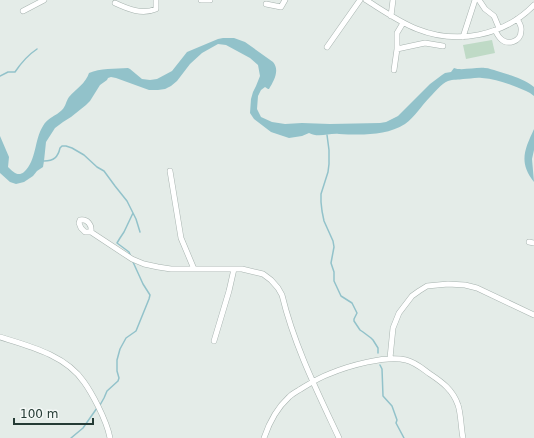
<svg xmlns="http://www.w3.org/2000/svg" width="534" height="438" font-family="'DejaVu Sans',sans-serif">
  <style>
    .green { fill: #bfdac6 }
    .water { fill: #92c2ca }
    .lines { fill: none; stroke-linecap: round; stroke-linejoin: round }
    .stream { stroke: #92c2ca; stroke-width: 1.5 }
    .minor-casing { stroke: #a7b3af; stroke-width: 6 }
    .minor { stroke: #fff; stroke-width: 5 }
  </style>
  <rect width="100%" height="100%" fill="#e4ece8"/>
  <path class="green" d="M492 40 495 53 466 59 463 45Z"/>
  <path class="water" d="M223 38H234L245 42 273 62C280 70 274 81 269 89H268L265 87 261 90 258 96 257 109 261 117 272 122 285 124 302 123 330 124 380 123 386 122 398 116 430 84 442 75 445 73 451 72 454 68C461 71 476 67 485 68 489 68 493 70 497 71 509 75 523 78 534 87V96L530 93 526 91C512 85 497 79 482 78 476 77 469 79 463 79 459 80 453 79 448 81 441 84 435 92 430 97 421 106 415 117 405 124 386 136 361 135 339 134 329 133 318 138 309 133L302 136 289 138 271 132 254 119 250 113 251 99 253 92 256 86 260 76 258 65 250 58 226 45 218 44 202 53 190 64 177 81 171 86 165 89 158 90H149L116 78 111 77 108 78 107 80 100 85 90 101 86 105 71 117 63 122 55 128 46 142 44 161 43 167 37 171 33 176 24 182 16 184 10 182 0 173V136L9 157 8 167C13 172 18 177 24 172 37 160 34 140 43 126 47 118 56 116 62 110 66 106 66 101 69 97 76 89 86 83 89 73 100 68 115 69 128 68L130 69 142 79 150 80 157 79 172 71 187 52 218 39Z
    M534 129V150L532 159 534 182C518 162 525 149 534 129Z"/>
  <g class="lines">
    <path class="stream" d="M0 76 8 72H15C21 63 28 55 37 49
      M327 135 329 150V164L328 172 321 194V202L322 211 324 221 333 241 334 247 331 263 334 272V281L341 296 352 303 357 313 354 319V321L360 330 363 332 371 338 373 340 378 348V353
      M44 161C54 161 58 157 60 148L62 146H66L72 148 84 155 97 167 104 171 115 186 127 201 136 219 140 232
      M131 257 129 252 117 243 120 238 124 232 133 213
      M380 365 382 369 383 396 392 406 397 420 396 423 404 438
      M100 405 104 398 107 391 118 381 119 378 117 371V360L120 349 126 338 136 331 149 299 150 295 143 284 133 262
      M71 438 83 428 97 408"/>
    <g class="minor-casing">
      <path id="minor" d="M201 0H210
        M366 0C382 10 399 22 417 29 457 45 504 36 534 5
        M479 0 485 9 494 16 499 28
        M115 3C128 9 142 15 156 9V0
        M266 4 281 7 285 0
        M23 11 44 0
        M391 16 393 0
        M495 30C496 32 498 36 500 38 507 46 521 42 521 31 522 26 519 22 517 19
        M463 37 475 0
        M327 47 360 0
        M397 49 425 43 443 46
        M394 70 397 49V33L403 23
        M170 171 181 238 194 269
        M91 232C92 224 87 219 80 220L79 223 81 228 85 232H91L132 259 144 264 158 267 171 269H242L263 274 271 280 278 288 282 295C294 345 317 391 339 438
        M529 242 534 243
        M0 337C29 346 66 355 84 382 89 389 94 398 98 406 103 416 108 427 110 438
        M214 341 229 291 234 269
        M390 358 393 328 399 313 412 296 419 291 427 286 448 284 465 285 477 288 534 315
        M264 438C269 423 277 408 289 397 292 394 296 392 299 390 309 384 318 378 329 374 348 366 386 355 406 360 415 362 423 369 430 374 442 382 453 390 458 405 461 413 461 429 463 438"/>
    </g>
    <use href="#minor" class="minor"/>
  </g>
  <path d="M14 418v6h79v-6" fill="none" stroke="#253b35" stroke-width="2"/>
  <text x="20" y="418" font-size="12" fill="#253b35" stroke="#f4f8f6" stroke-width="3" paint-order="stroke">100 m</text>
</svg>
